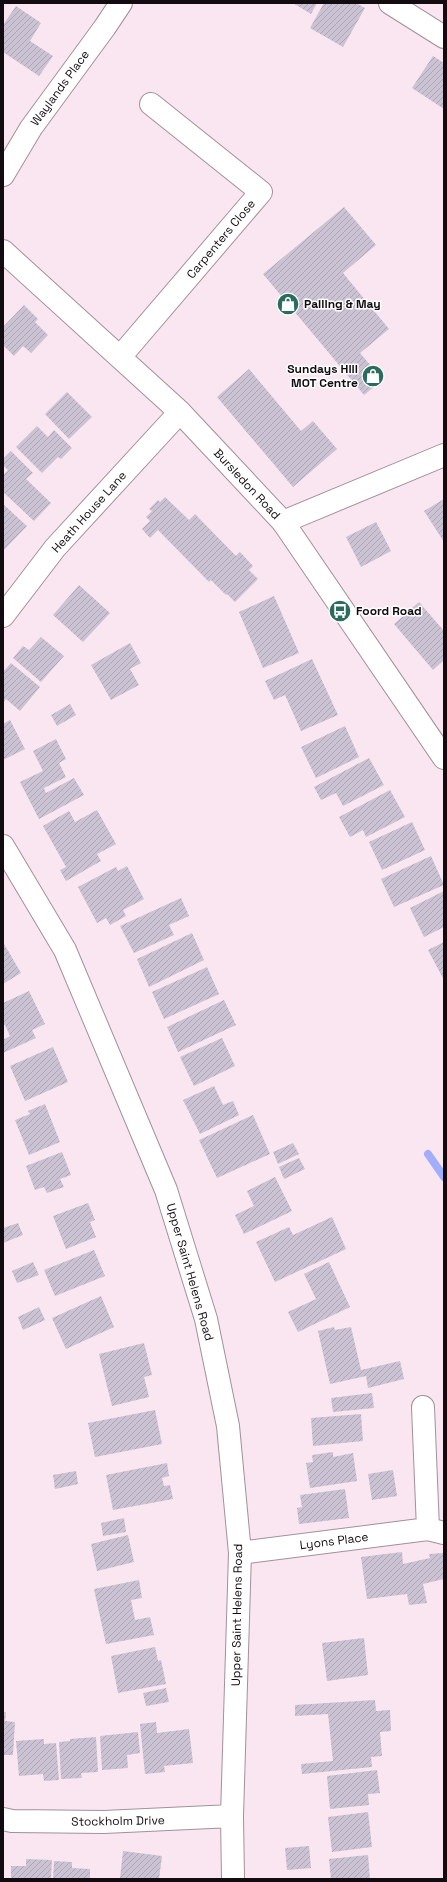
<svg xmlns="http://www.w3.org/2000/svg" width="447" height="1882" font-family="'Space Grotesk',sans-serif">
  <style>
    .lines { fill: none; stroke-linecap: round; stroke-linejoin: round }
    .stream { stroke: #a1aefb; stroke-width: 8 }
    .building { fill: url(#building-hatch) }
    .minor-casing { stroke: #a2909a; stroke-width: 24 }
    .tertiary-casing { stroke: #a2909a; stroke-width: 24 }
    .minor { stroke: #fff; stroke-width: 22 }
    .tertiary { stroke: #fff; stroke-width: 22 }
    .labels { text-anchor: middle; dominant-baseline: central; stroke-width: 3; stroke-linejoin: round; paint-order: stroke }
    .street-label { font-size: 12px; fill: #120c10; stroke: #fff }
    .poi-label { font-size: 12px; font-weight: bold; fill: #120c10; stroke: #fff; text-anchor: start }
  </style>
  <defs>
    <pattern id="building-hatch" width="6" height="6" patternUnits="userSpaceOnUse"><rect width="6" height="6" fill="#cbc2d3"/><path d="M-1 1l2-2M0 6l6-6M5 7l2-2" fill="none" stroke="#ada6b4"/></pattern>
  </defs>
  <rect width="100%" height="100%" fill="#fae6f1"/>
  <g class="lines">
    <path class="stream" d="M428 1154 444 1177"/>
  </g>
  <path class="building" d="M293 3H317L311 14Z
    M324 3H356L365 8 343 47 310 28Z
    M16 6 41 23 30 41 53 56 39 76 3 52V25Z
    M433 56 444 63V109L412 88Z
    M344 207 376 245 343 273 389 329 360 353 377 373 368 380 374 387 364 395 263 274Z
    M24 305 38 319 35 322 48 335 31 353 23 346 14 356 3 345V327Z
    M249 369 301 431 313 421 337 449 293 487 217 397Z
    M67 392 92 417 69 439 45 414Z
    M37 426 48 437 54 430 72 448 61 459 58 457 42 473 16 447Z
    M11 451 33 473 26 479 51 503 34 521 3 492V475L8 470 3 465V459Z
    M165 497 189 520 195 514 236 556 240 552 253 566 249 570 258 579 235 602 227 594 226 595 211 580 209 582 158 530 150 538 142 529 150 521 146 517 152 511 149 509 158 500 160 502Z
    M444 499V542L424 511Z
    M3 504 27 526 3 551Z
    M376 522 391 551 361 567 346 537Z
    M79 585 110 613 83 642 53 615Z
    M274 596 299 653 263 668 239 612Z
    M419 602 444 631V660L433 670 394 624Z
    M41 637 64 656 41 682 13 658 23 646 29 650Z
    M130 643 141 663 130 669 139 685 111 700 91 665Z
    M312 659 338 715 301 731 285 695 274 700 265 681Z
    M11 663 40 687 20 711 6 699 3 703V672Z
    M70 704 76 715 57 726 51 715Z
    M10 720 25 749 3 760V724Z
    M345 726 359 757 316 778 301 747Z
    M56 739 66 759 59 763 66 777 44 788 45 791 46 793 74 778 84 795 39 819 20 782 43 771 33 751Z
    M369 758 384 785 343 806 336 793 321 800 314 787Z
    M390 790 405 817 366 837 363 830 350 837 339 817Z
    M97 810 116 844 97 854 101 861 66 881 60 870 66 867 43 826 69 811 75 822Z
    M412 822 425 850 382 870 369 842Z
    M431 856 444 885 394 907 381 879Z
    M127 866 144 899 123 910 126 916 110 925 106 918 97 923 78 887 116 867 118 871Z
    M444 891V927L424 937 410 908Z
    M181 898 189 916 169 925 174 935 134 953 120 926Z
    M192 933 204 960 149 987 137 959Z
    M3 942 21 973 3 984Z
    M444 942V980L428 950Z
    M207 967 219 994 164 1019 152 992Z
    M29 991 45 1024 32 1030 36 1038 3 1053V1040L10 1036 5 1025H3V1003Z
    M224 1000 236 1025 178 1052 167 1027Z
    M222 1038 235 1066 194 1086 180 1057Z
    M53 1047 68 1082 25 1101 10 1066Z
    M214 1086 223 1105 233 1101 239 1115 200 1134 183 1100Z
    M45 1104 60 1142 29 1155 15 1120 30 1114 28 1111Z
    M253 1115 270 1154 217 1178 199 1140Z
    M293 1143 299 1154 278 1164 273 1152Z
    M62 1152 71 1175 60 1179 64 1187 47 1193 44 1187 35 1190 26 1166Z
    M299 1158 305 1169 284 1179 279 1167Z
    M275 1177 292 1211 244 1234 235 1215 254 1206 247 1191Z
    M88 1203 95 1220 90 1222 96 1237 66 1249 53 1216Z
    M332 1217 346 1249 275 1282 256 1242 289 1227 293 1235Z
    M18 1223 23 1235 3 1243V1228Z
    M94 1250 105 1276 55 1296 44 1270Z
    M33 1262 39 1275 17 1283 12 1271Z
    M329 1262 350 1307 298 1332 288 1312 316 1299 304 1274Z
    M101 1296 114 1327 66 1349 52 1318Z
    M39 1307 45 1320 23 1330 18 1317Z
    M334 1327 335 1330 351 1327 361 1370 400 1361 404 1379 368 1388 366 1376 330 1384 318 1331Z
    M144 1343 152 1375 144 1377 149 1397 112 1406 99 1354Z
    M372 1393 374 1408 333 1412 331 1398Z
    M155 1410 162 1444 95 1457 88 1423Z
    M361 1414 363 1441 313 1446 311 1418Z
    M333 1452V1457L353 1453 357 1481 310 1488 306 1463 313 1462 312 1455Z
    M167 1463 169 1476 162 1478 164 1486 170 1485 173 1499 113 1510 106 1475Z
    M393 1470 397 1496 372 1500 368 1474Z
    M76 1471 78 1484 55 1489 53 1475Z
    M345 1489 349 1518 299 1524 297 1508 302 1507 300 1495Z
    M124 1518 126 1532 103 1536 101 1523Z
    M128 1535 134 1562 97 1571 91 1544Z
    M402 1552 403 1564 430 1558 429 1554 444 1553V1579L423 1584 427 1603 409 1605 407 1594 367 1599 361 1557Z
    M139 1580 142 1598 131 1600 135 1620 150 1617 154 1635 106 1644 94 1589Z
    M364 1638 368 1675 327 1681 322 1643Z
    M155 1647 158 1661 161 1660 166 1684 118 1693 111 1656Z
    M166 1688 169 1702 146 1706 143 1693Z
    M375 1700 376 1711 390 1710 391 1731 380 1732 382 1756 371 1757 372 1767 302 1774 301 1764 333 1761 328 1714 295 1716V1705Z
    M3 1712H6L5 1721 15 1722 13 1755H3Z
    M156 1722 157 1733 189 1729 193 1763 164 1766 165 1772 145 1774 140 1724Z
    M138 1732 140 1753 127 1755 128 1768 102 1770 100 1736Z
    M96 1737 98 1772 81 1773 82 1778 61 1779 59 1742 70 1741V1739Z
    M44 1739V1744L56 1743 59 1780 44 1781 43 1774 19 1776 16 1741Z
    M377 1770 380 1793 368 1794 369 1805 330 1809 327 1776Z
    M368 1812 372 1847 332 1852 328 1817Z
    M309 1846 311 1868 287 1870 285 1848Z
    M123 1851 162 1856 159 1879H120Z
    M368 1855 370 1879H331L329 1859Z
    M26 1859 52 1860 51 1879H11V1866H26Z
    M54 1861 72 1862V1868L90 1869V1879H53Z"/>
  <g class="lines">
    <g class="minor-casing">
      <path id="minor" d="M390 3 444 37
        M3 175 31 128 105 27 121 3
        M120 357 261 192 151 104
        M283 522 444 455
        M3 846 65 950 166 1190 206 1319 228 1426 240 1553 232 1816 233 1879
        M423 1407 428 1529
        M240 1553 428 1529 444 1533
        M3 1819 12 1821 104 1822 232 1816"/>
    </g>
    <g class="tertiary-casing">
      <path id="tertiary" d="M3 251 180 412 283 522 444 758
        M3 616 55 548 180 412"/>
    </g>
    <use href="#minor" class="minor"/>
    <use href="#tertiary" class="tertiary"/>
  </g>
  <defs>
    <g id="shop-disc" transform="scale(1.15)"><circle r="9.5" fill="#2a6c5d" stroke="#fff"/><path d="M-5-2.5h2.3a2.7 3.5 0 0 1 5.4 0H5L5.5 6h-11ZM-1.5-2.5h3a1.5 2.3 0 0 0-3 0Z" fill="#fff"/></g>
    <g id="bus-disc" transform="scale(1.15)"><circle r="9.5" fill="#2a6c5d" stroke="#fff"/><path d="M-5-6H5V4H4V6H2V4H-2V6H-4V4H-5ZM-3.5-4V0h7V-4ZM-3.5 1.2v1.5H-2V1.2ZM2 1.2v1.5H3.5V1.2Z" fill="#fff"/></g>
  </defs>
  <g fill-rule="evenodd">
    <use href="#shop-disc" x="288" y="304"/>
    <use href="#shop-disc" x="373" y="376"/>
    <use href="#bus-disc" x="340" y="611"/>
  </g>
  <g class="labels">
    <g class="street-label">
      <text transform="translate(60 88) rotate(-54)">Waylands Place</text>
      <text transform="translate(221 239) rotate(-50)">Carpenters Close</text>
      <text transform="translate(247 484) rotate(47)">Bursledon Road</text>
      <text transform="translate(89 512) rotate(-48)">Heath House Lane</text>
      <text transform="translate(190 1272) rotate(74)">Upper Saint Helens Road</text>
      <text transform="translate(334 1541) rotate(-7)">Lyons Place</text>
      <text transform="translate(237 1615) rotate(-89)">Upper Saint Helens Road</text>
      <text transform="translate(118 1821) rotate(-1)">Stockholm Drive</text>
    </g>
    <g class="poi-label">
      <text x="304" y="304">Pailing &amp; May</text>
      <text x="358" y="369" text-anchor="end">Sundays Hill<tspan x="358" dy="14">MOT Centre</tspan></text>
      <text x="356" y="611">Foord Road</text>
    </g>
  </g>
  <rect width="447" height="1882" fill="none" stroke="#120c10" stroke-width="8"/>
</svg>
